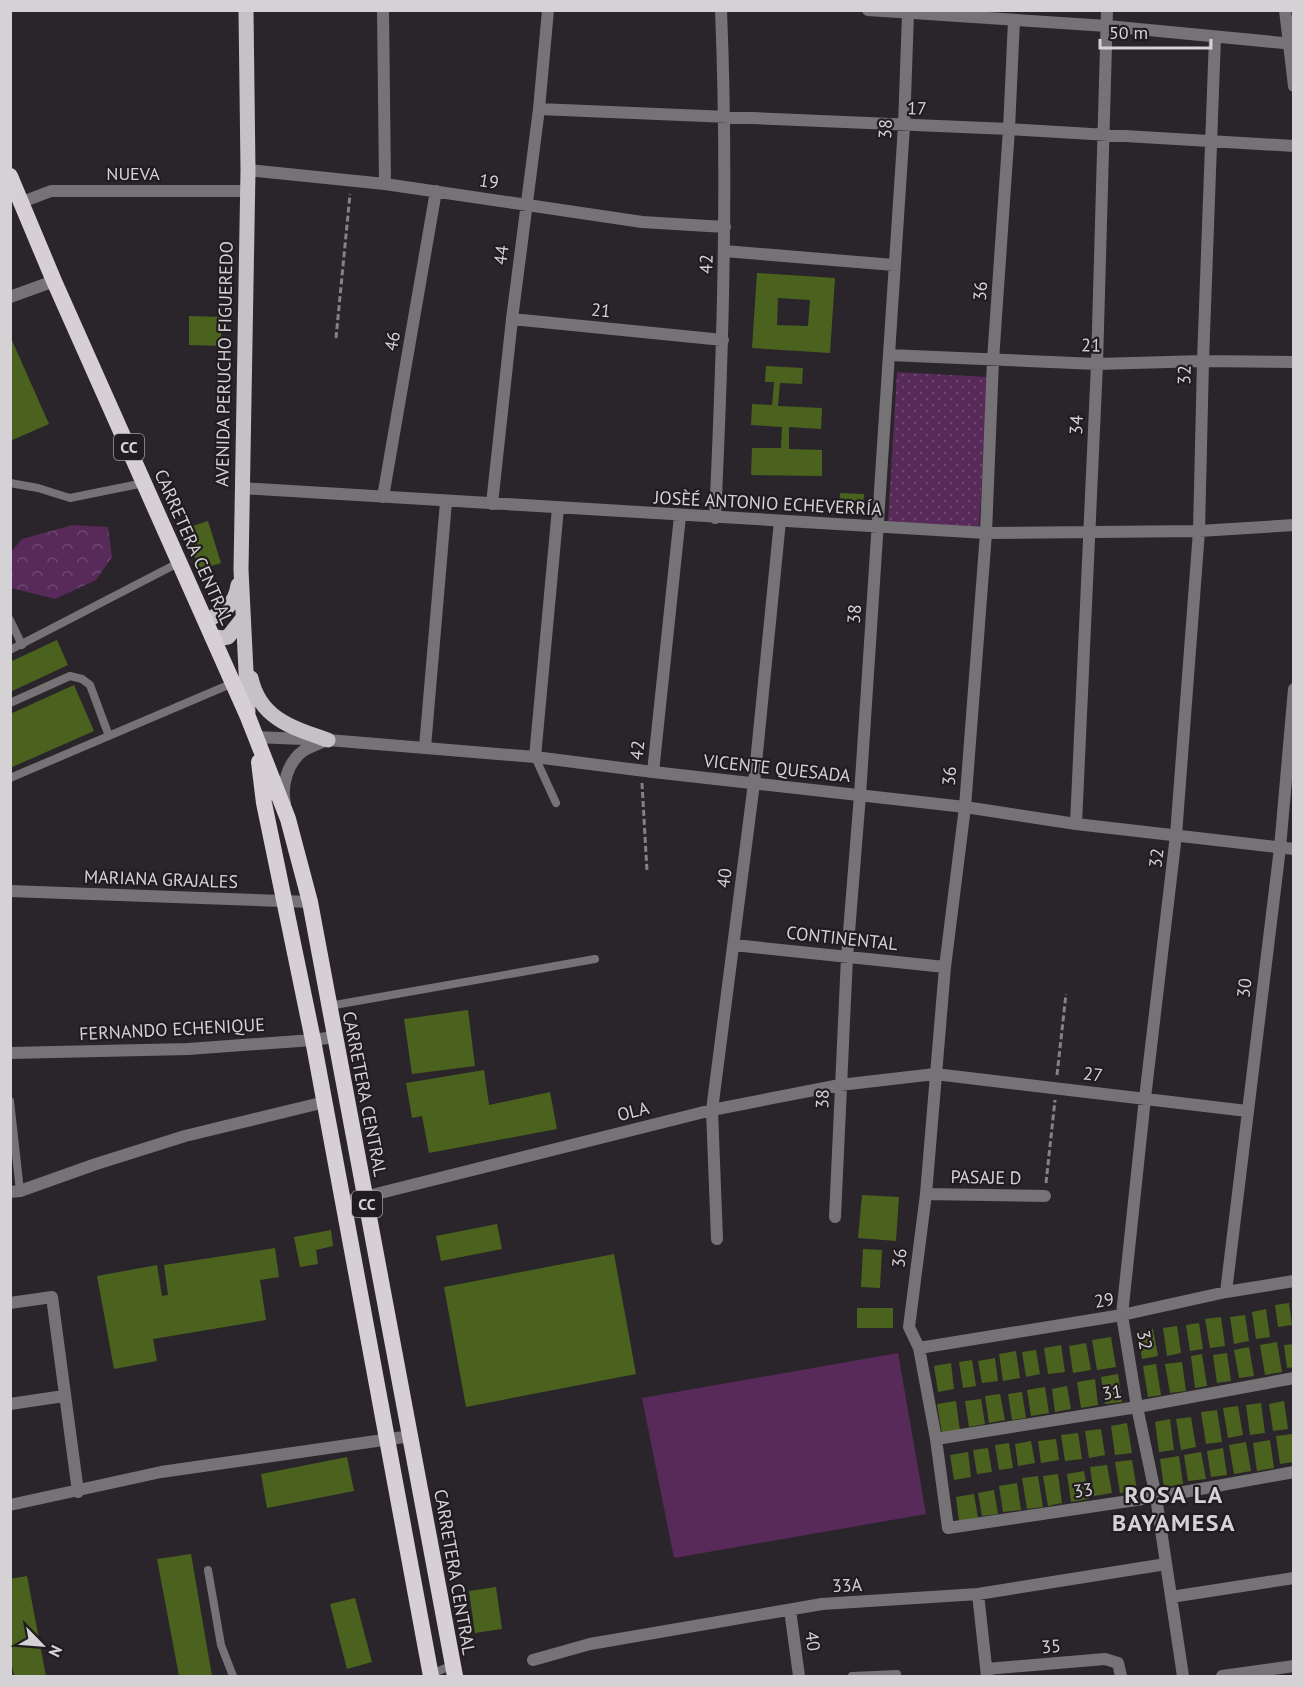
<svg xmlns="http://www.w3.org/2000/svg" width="1304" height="1687" font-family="'PT Sans',sans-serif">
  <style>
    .forest { fill: url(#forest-crowns) }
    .park { fill: url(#park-dots) }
    .pitch { fill: #582a59 }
    .building { fill: #4a621d; fill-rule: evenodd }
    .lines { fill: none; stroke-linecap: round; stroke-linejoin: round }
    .path { stroke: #858185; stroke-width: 3; stroke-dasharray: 6 3; stroke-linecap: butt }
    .service { stroke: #767376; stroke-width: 8 }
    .minor { stroke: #767376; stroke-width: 12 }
    .tertiary { stroke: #767376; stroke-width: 12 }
    .primary { stroke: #c6c1c6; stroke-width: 15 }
    .trunk { stroke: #d6d0d6; stroke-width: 16 }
    .labels { text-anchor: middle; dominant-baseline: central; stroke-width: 4.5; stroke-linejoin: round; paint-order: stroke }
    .shield { fill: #211c20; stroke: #9f9b9f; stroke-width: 1.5 }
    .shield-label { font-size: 16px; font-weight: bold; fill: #d5d2d5 }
    .street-label { font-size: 18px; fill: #d5d2d5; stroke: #211c20 }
    .district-label { font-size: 24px; font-weight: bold; letter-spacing: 1.5px; fill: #d5d2d5; stroke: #211c20 }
  </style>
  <defs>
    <pattern id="forest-crowns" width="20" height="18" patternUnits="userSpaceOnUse" patternTransform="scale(1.5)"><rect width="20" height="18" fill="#582a59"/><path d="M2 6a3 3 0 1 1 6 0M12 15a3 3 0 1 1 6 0" fill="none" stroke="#6f4870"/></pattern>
    <pattern id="park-dots" width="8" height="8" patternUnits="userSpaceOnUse" patternTransform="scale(1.5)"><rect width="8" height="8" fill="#582a59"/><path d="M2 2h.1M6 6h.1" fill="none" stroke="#6f4870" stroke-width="1.8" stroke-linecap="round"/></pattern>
  </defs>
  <rect width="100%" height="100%" fill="#2a252a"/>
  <path class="forest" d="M73 525 108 527 112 557 96 580 55 599 11 588V552L22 539Z"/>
  <path class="park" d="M897 372 988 377 979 527 888 521Z"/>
  <path class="pitch" d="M898 1353 926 1514 674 1558 642 1398Z"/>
  <path class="building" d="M757 273 835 278 830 353 752 348ZM778 298 810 300 808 326 777 325Z
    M189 316 221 317V346L189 345Z
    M10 336 49 424 10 441Z
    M766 366 803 368 802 384 780 383 778 406 822 408 821 429 789 427V449L822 450V476L751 475 752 448H781L782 427 751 425 752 404 772 405 774 382H765Z
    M840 493 864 494 863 514 839 513Z
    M208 521 221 563 199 570 186 528Z
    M57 640 68 665 10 692V662Z
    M74 685 94 731 10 768V714Z
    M468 1010 475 1066 412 1074 404 1019Z
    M484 1070 489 1105 550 1092 557 1129 429 1153 422 1116 412 1118 406 1083Z
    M862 1195 899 1197 896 1241 858 1238Z
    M497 1224 502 1249 441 1261 436 1236Z
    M331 1230 333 1246 316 1250 318 1264 300 1267 294 1237Z
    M275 1248 279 1277 260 1280 266 1320 153 1339 157 1361 114 1369 97 1276 157 1265 162 1296 168 1295 164 1265Z
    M863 1249 882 1250 880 1288 861 1287Z
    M614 1254 636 1374 466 1407 444 1287Z
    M1289 1303 1292 1325 1278 1327 1275 1305Z
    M857 1308H893V1328H857Z
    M1266 1309 1270 1337 1256 1339 1252 1312Z
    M1245 1315 1249 1341 1234 1344 1230 1317Z
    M1221 1317 1225 1346 1210 1348 1205 1319Z
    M1199 1323 1203 1349 1190 1351 1186 1325Z
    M1177 1326 1181 1353 1167 1356 1163 1328Z
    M1153 1329 1158 1356 1142 1359 1138 1332Z
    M1111 1337 1116 1367 1097 1370 1092 1340Z
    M1277 1342 1282 1372 1265 1375 1260 1345Z
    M1086 1343 1091 1370 1073 1373 1069 1346Z
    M1294 1344V1367L1287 1368 1284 1345Z
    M1061 1345 1065 1372 1048 1374 1044 1348Z
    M1249 1347 1254 1376 1239 1378 1234 1350Z
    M1036 1350 1040 1374 1026 1377 1022 1352Z
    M1016 1351 1020 1378 1003 1381 999 1354Z
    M1227 1353 1231 1381 1217 1383 1213 1355Z
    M1202 1354 1207 1386 1195 1388 1191 1356Z
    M995 1358 998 1381 982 1383 978 1361Z
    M972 1360 976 1386 963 1388 959 1362Z
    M1182 1362 1186 1391 1170 1393 1165 1364Z
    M951 1363 954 1389 938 1392 934 1366Z
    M1156 1364 1161 1395 1148 1397 1143 1366Z
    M1118 1374 1122 1402 1105 1404 1101 1377Z
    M1095 1379 1098 1405 1081 1408 1077 1382Z
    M1067 1386 1071 1409 1055 1412 1052 1389Z
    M1045 1387 1049 1413 1031 1416 1027 1390Z
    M1022 1392 1026 1418 1012 1420 1008 1394Z
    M1000 1394 1005 1420 989 1423 985 1396Z
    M981 1399 985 1424 969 1427 965 1401Z
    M956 1401 960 1431 942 1434 937 1404Z
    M1284 1401 1288 1429 1273 1431 1269 1404Z
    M1261 1403 1265 1433 1250 1435 1246 1405Z
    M1238 1406 1243 1435 1228 1438 1223 1408Z
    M1217 1410 1222 1442 1206 1444 1201 1412Z
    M1191 1417 1196 1447 1181 1450 1176 1419Z
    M1170 1419 1174 1450 1159 1452 1155 1422Z
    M1127 1423 1132 1453 1115 1455 1111 1426Z
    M1101 1429 1105 1455 1089 1458 1085 1431Z
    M1078 1433 1082 1459 1065 1461 1061 1435Z
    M1292 1434 1294 1462 1280 1464 1276 1436Z
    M1056 1439 1059 1460 1041 1463 1038 1441Z
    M1270 1440 1274 1468 1257 1471 1253 1443Z
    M1031 1441 1035 1463 1018 1466 1015 1444Z
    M1246 1442 1251 1471 1234 1474 1229 1445Z
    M1009 1443 1013 1468 999 1470 995 1445Z
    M988 1448 992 1472 977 1474 973 1450Z
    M1223 1448 1227 1475 1211 1477 1207 1451Z
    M968 1452 971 1477 954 1480 950 1455Z
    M1201 1452 1206 1479 1188 1481 1184 1455Z
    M1179 1456 1183 1484 1164 1487 1160 1459Z
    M347 1457 354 1491 267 1508 261 1474Z
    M1132 1460 1137 1490 1120 1493 1115 1462Z
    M1107 1465 1112 1493 1094 1496 1090 1467Z
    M1084 1471 1089 1499 1071 1502 1067 1474Z
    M1058 1474 1062 1503 1048 1506 1043 1476Z
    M1038 1476 1043 1507 1027 1509 1022 1478Z
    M1017 1483 1021 1510 1003 1512 999 1486Z
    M994 1490 998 1514 982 1516 978 1493Z
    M974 1494 978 1518 959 1521 956 1497Z
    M191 1554 212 1676H179L157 1559Z
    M27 1576 46 1676H14L10 1657V1579Z
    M496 1587 502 1629 475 1633 469 1591Z
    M355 1598 372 1662 347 1669 330 1604Z"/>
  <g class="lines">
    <path class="path" d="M336 338 350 194
      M642 783 647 871
      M1057 1075 1066 994
      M1046 1183 1055 1100"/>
    <path class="service" d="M10 483 38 488 70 498 144 483
      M10 620 22 645
      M10 650 180 562
      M10 703 70 676 82 679 90 685 109 736
      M535 757 556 803
      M10 778 233 683
      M329 1006 595 959
      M10 1101 20 1191
      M208 1570 221 1645 233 1676
      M429 1675 453 1665
      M852 1676 897 1674"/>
    <path class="minor" d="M383 10 385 184
      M1285 10 1294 86
      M1014 20 1009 129 993 360 986 533 965 807 945 967 926 1194 909 1327 919 1348 936 1439 948 1528 1156 1497 1294 1472
      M539 109 1009 129 1294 146
      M248 170 385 184 642 222 725 227
      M22 202 51 191H246
      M724 251 894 265
      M10 297 54 281
      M512 319 723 340
      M889 355 1097 364 1203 361 1294 362
      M241 488 986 533 1199 531 1294 525
      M383 497 436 191
      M492 504 512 319 539 109 548 10
      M715 518C723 349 728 180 721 10
      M425 747 446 502
      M535 757 558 508
      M653 772 680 516
      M1076 824 1097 364 1107 10
      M10 891 310 902
      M734 945 945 967
      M10 1192 20 1191 96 1164 185 1136 325 1102
      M926 1194 1045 1196
      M344 1202 712 1110 840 1085 935 1074 1247 1111
      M835 1217 847 957 860 795 904 126 908 14
      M717 1239 712 1110 754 783 780 521
      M1226 1292 1280 848 1294 689
      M10 1303 52 1297 78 1492
      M919 1348 1122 1315 1226 1292 1294 1281
      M10 1404 64 1396
      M936 1439 1137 1407 1294 1378
      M10 1505 161 1472 411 1436
      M978 1594 987 1676
      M1171 1597 1294 1578
      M790 1610 799 1676
      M533 1660 590 1644 822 1604 978 1594 1166 1564
      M986 1669 1105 1659 1118 1663 1121 1676
      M1183 1676 1156 1497 1137 1407 1122 1315 1145 1098 1176 835 1199 531 1203 361 1215 37
      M1222 1676 1294 1666"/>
    <path class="tertiary" d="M868 10 1107 26 1294 44
      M255 737 328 740 535 757 653 772 965 807 1076 824 1294 849
      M285 803C281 785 288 762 303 751 310 747 318 744 325 741
      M10 1053 188 1049 313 1040 334 1037"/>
    <path class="primary" d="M246 10 248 170 241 570 248 712
      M206 621C223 612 235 606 238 585
      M212 636 222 638 228 637 243 618
      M251 678C260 719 293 728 328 740"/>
    <path class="trunk" d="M10 176 54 281 248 717 288 819 310 902 455 1676
      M259 762 264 803 313 1040 431 1676"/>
  </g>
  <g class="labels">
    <g class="shield">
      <rect x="114" y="434" width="30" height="26" rx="4.5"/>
      <rect x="352" y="1191" width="30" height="26" rx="4.5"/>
    </g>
    <g class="shield-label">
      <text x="129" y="447">CC</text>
      <text x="367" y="1204">CC</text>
    </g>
    <g class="street-label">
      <text transform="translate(917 108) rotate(2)">17</text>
      <text transform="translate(885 129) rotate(-87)">38</text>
      <text x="133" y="173">NUEVA</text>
      <text transform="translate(489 181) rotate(9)">19</text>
      <text transform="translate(501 255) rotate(-83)">44</text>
      <text transform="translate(706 264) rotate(-89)">42</text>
      <text transform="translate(980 291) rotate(-86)">36</text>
      <text transform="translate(601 310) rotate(6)">21</text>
      <text transform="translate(392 341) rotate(-80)">46</text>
      <text transform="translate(1091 345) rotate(1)">21</text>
      <text transform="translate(224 364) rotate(-89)">AVENIDA PERUCHO FIGUEREDO</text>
      <text transform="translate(1184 375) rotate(-89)">32</text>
      <text transform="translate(1076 425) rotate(-87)">34</text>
      <text transform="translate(768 503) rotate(3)">JOSÈÉ ANTONIO ECHEVERRÍA</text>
      <text transform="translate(194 547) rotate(66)">CARRETERA CENTRAL</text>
      <text transform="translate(854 614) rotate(-86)">38</text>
      <text transform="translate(637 750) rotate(-84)">42</text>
      <text transform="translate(777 768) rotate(6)">VICENTE QUESADA</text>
      <text transform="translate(949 776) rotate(-86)">36</text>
      <text transform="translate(1156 858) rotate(-83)">32</text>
      <text transform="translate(724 878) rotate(-83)">40</text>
      <text transform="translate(161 879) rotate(2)">MARIANA GRAJALES</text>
      <text transform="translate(842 938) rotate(6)">CONTINENTAL</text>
      <text transform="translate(1244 988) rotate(-83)">30</text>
      <text transform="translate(172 1029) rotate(-3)">FERNANDO ECHENIQUE</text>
      <text transform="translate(1093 1074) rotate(7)">27</text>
      <text transform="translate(365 1094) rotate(79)">CARRETERA CENTRAL</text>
      <text transform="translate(822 1099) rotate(-88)">38</text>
      <text transform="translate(633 1111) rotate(-14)">OLA</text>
      <text transform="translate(986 1177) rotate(1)">PASAJE D</text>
      <text transform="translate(899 1258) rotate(-83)">36</text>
      <text transform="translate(1104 1300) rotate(-10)">29</text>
      <text transform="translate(1145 1340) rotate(81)">32</text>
      <text transform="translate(1112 1392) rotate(-9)">31</text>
      <text transform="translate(1083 1490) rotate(-8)">33</text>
      <text transform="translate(455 1572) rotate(80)">CARRETERA CENTRAL</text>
      <text transform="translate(847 1585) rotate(-2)">33A</text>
      <text transform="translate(813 1641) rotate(82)">40</text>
      <text transform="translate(1051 1646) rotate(-4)">35</text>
    </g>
    <g class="district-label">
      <text x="1174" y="1494">ROSA LA<tspan x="1174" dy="28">BAYAMESA</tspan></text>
    </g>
  </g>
  <rect width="1304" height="1687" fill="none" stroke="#d5d2d5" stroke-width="24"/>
  <g transform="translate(42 1645) rotate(115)" stroke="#211c20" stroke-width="4.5" paint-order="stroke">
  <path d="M0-4.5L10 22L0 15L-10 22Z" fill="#d5d2d5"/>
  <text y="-9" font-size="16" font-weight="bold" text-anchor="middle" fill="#d5d2d5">N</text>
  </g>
  <path d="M1100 39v9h111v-9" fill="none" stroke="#d5d2d5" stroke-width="3"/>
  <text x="1109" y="39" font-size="18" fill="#d5d2d5" stroke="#211c20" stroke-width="4.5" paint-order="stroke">50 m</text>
</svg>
